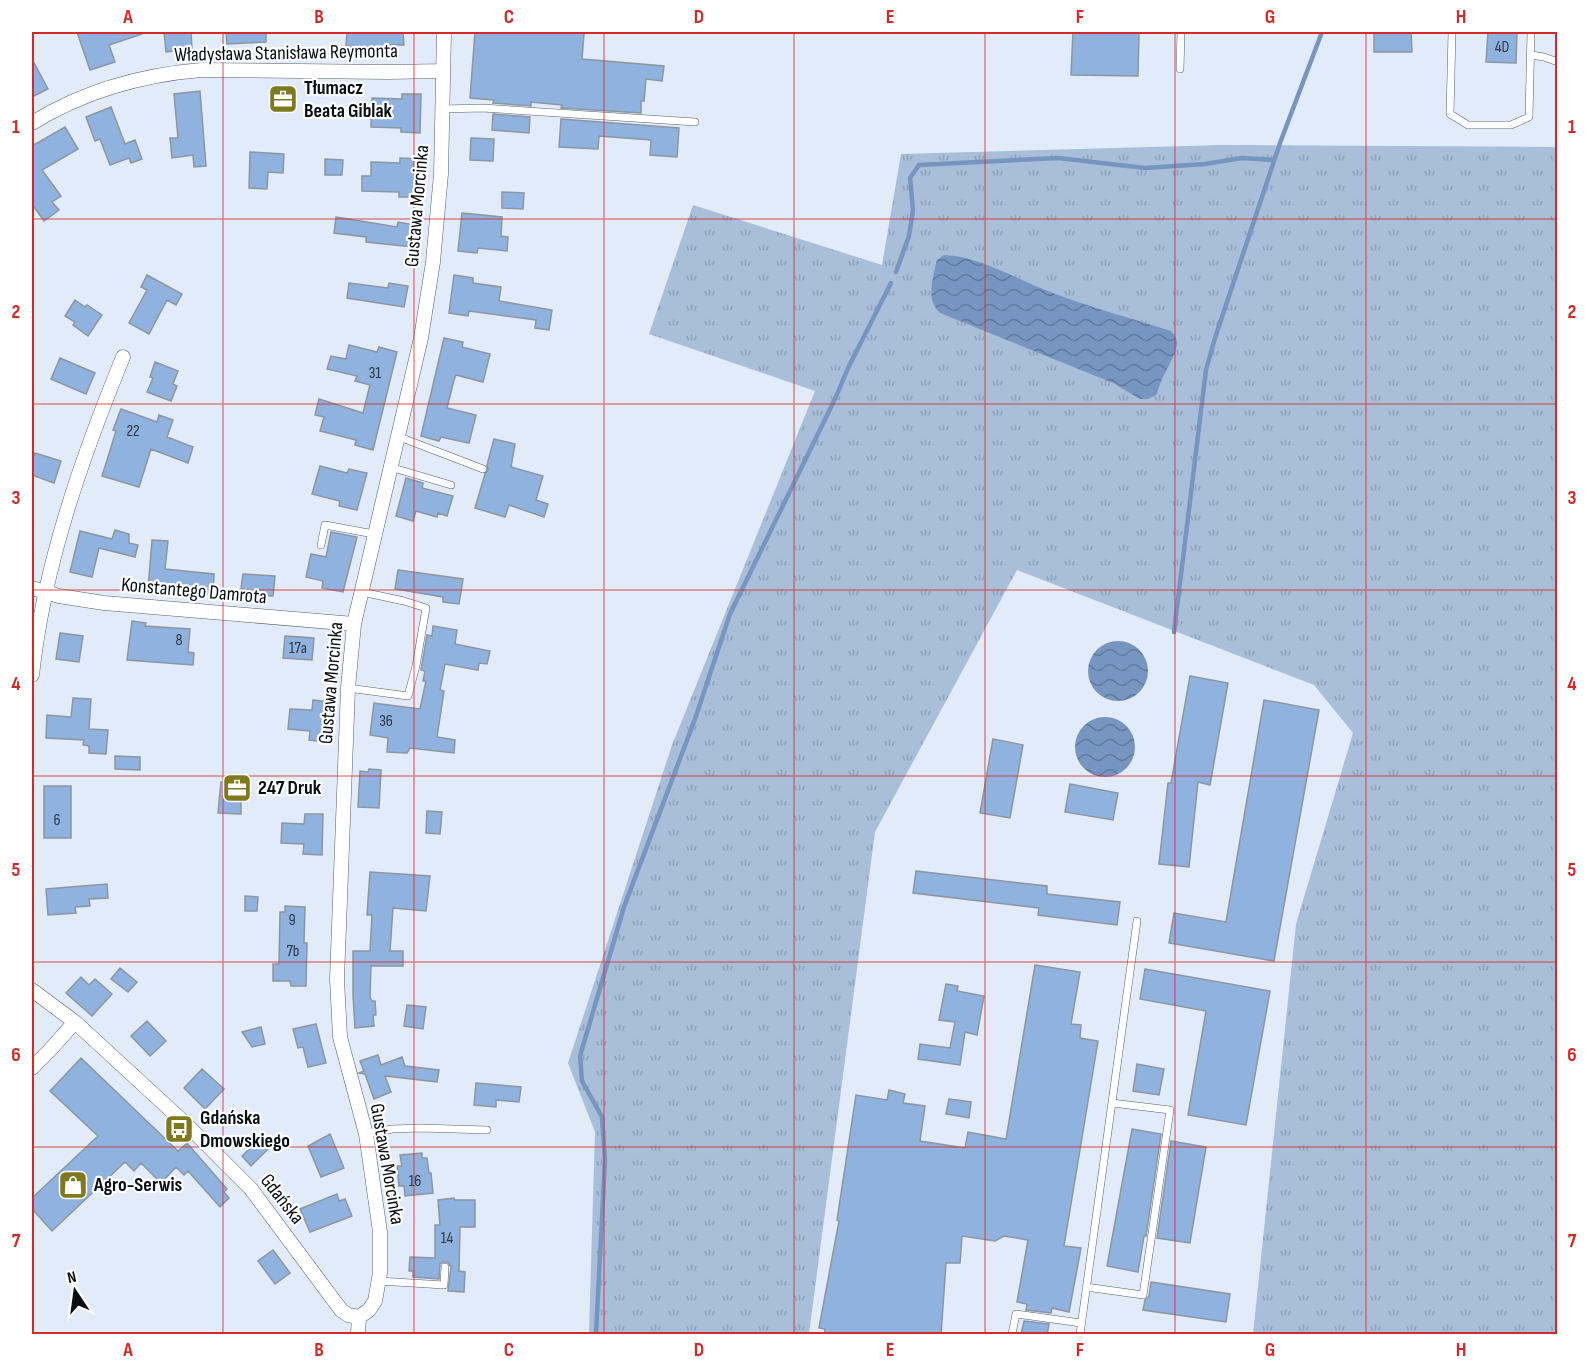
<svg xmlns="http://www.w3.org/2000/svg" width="1589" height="1366" font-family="'Sofia Sans Condensed',sans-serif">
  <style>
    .grass { fill: url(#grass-tufts) }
    .water { fill: url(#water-waves) }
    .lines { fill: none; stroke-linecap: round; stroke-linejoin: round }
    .stream { stroke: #7696c1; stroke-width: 4.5 }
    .building { fill: #90b2de; stroke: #8c96a2; stroke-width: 1.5 }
    .lane-casing { stroke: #58616d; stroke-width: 8 }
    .street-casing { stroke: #58616d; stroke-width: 15 }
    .lane { stroke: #fff; stroke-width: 7 }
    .street { stroke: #fff; stroke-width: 14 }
    .grid { fill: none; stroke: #d62828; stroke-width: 1.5; stroke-opacity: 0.55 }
    .labels { text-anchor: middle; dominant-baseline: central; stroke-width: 4.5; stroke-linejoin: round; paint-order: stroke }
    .number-label { font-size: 16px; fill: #2b3644 }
    .street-label { font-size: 20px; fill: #090c10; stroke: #fff }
    .poi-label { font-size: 20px; font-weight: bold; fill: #090c10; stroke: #fff; text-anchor: start }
    .neatline { fill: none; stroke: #d62828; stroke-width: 2 }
    .grid-label { font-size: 20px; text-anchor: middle; font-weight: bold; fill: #d62828 }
  </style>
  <defs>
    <pattern id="grass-tufts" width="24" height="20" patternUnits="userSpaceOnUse" patternTransform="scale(1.5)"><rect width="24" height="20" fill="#a9bed9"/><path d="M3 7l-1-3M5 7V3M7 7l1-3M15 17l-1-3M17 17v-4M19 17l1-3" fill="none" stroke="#90a2b9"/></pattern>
    <pattern id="water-waves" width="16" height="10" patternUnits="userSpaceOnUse" patternTransform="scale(1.5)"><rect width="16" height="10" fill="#7696c1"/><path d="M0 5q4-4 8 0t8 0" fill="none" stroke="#5f799b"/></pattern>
  </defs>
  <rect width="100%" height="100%" fill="#e1ebf9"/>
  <path class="grass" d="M1223 145 1557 147V1334H1253L1296 924 1353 733 1314 685 1017 570 875 832 809 1334H589L595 1132 568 1063 672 745 815 391 649 334 693 205 882 265 901 154Z"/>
  <path class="water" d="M944 255C979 256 1016 279 1048 291 1088 307 1131 318 1171 331 1175 335 1177 339 1177 344 1176 357 1160 378 1157 394L1148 399H1140L1113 383 940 313C939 312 934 306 934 305 928 295 934 271 937 260Z
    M1088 671a30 30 0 1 1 60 0a30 30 0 1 1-60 0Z
    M1075 747a30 30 0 1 1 60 0a30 30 0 1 1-60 0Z"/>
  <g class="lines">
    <path class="stream" d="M896 272 909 236 913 210 910 178 919 165 1058 158 1145 168 1205 164 1242 158 1274 160
      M1174 632 1206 370 1215 338 1280 143 1322 32
      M596 1334 605 1160 602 1117 582 1081 580 1056 624 907 695 719 730 614 835 399 848 368 891 283"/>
  </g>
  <path class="building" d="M77 32H142V34L109 45 115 62 90 70Z
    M164 32H191L192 49 166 52Z
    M226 32H266V42L227 44Z
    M347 32H403L404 45H391V48L376 49V47L346 46Z
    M475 32 584 33 582 59 664 66 662 81 646 79 644 101H641V113L561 108 562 105 531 102V106L493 103 494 100 470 98Z
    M1073 32H1139L1138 76 1071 75Z
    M1374 32H1411L1412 52H1374Z
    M1488 32H1517L1516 63 1486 62Z
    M32 59 48 89 32 97Z
    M200 91 206 166 194 167 193 155 172 158 170 138H178L174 94Z
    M280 92H293V108H280Z
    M402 94H421L420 133 401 132V128L371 127 372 98 402 99Z
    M111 107 125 144 135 140 142 159 131 163 129 158 110 165 100 139 95 141 86 117Z
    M493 114 530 117 529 133 492 130Z
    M561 119 679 128 677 157 650 155 651 140 599 136 598 149 559 147Z
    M65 127 78 149 42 170 61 196 52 202 59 210 44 221 32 204V146Z
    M471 138 494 139 493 161 470 160Z
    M250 152 284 154 283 173 268 172 267 189 249 188Z
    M400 158 419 159 418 197H399V192L362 191V176H371V162L400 163Z
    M325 159 343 160 342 175H325Z
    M502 192 524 193 523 209 502 208Z
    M462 213 502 217 501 236 508 237 507 251 478 248 477 253 458 251Z
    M336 217 397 227 398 222 416 225 413 247 366 242V237L334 233Z
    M147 275 182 294 176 305 167 300 149 334 129 323 147 290 141 287Z
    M454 275 473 278V283L501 287 499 301 552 310 549 330 535 328 536 320 469 311 468 316 449 313Z
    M349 283 388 288 389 283 408 286 404 307 347 298Z
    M75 300 85 307 87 305 102 315 88 336 73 325 75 322 65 316Z
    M444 338 463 342 462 347 490 354 483 382 456 375 454 380 447 408 476 415 469 443 441 437 439 441 421 436Z
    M349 345 377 352 379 347 397 352 373 450 355 445 356 440 320 431 324 417 315 415 319 399 363 413 370 385 355 381 357 376 327 369 331 356 346 359Z
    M60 358 95 373 86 394 51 379Z
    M155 362 178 371 173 384 177 386 171 401 147 392 153 378 150 377Z
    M121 409 157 422 159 415 173 420 167 437 193 447 188 463 151 449 139 487 102 476 116 431 113 430Z
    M494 439 515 444 511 467 543 476 536 500 548 504 544 517 509 505 505 517 475 508 485 474 488 470 487 465Z
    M35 453 61 461 54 483 32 475V456H34Z
    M320 466 347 473 349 469 367 473 357 510 339 506 340 501 312 494Z
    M406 478 423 483 422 488 453 496 447 516 438 513 437 517 416 511 413 521 396 516Z
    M115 530 129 534V543L138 545 135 557 99 548 92 577 70 572 80 531 112 539Z
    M331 532 357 537 343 592 322 588 323 581 306 577 311 554 326 557Z
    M152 540 168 541 165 569 214 574 213 595 148 589Z
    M398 570 463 579 459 604 443 602V597L395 589Z
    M243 574 275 576 273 596 244 594V589H241Z
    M132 621 146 623 145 626 190 629 188 652 194 653 193 665 127 660Z
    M433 626 457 630 455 644 490 651 487 664 479 663 478 670 445 664 440 690 444 691 437 737 455 740 454 753 410 748 407 753 387 752 388 738 370 735 374 703 420 709 426 681H423L425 671 421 670 427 635 432 636Z
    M60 633 83 636 79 662 56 659Z
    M285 636 314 638 312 660 283 658Z
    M1190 676 1228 683 1210 785 1198 782 1189 867 1159 864 1168 783H1171Z
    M73 698 91 699 89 729 108 730 106 754 89 753V746L83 745 84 740 46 738 47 715 71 717Z
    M313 700 331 702 327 742 309 740 310 731 288 729 290 709 312 710Z
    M1264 700 1319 710 1274 961 1169 943 1174 913 1226 922Z
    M993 739 1023 745 1010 818 980 813Z
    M115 756 140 757V770L115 769Z
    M369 769 381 770 379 808 358 807 360 771 368 772Z
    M221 782 241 783V814L218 813Z
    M1070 784 1118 793 1113 820 1065 812Z
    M44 786H71V838H44Z
    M427 811 442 812 440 834 426 833Z
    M305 814H323L322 855 303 854 304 844 281 843 282 823 304 824Z
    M916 871 1047 886V894L1120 902 1117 925 1038 915 1039 908 913 893Z
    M370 872 430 876 426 911 393 908 390 951H403V966H371L370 997 372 1001H375L376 1015H373L374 1026 355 1028 353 995V951H370L372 915H367Z
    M107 884 108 898 89 899 90 906 75 907 76 913 48 915 46 889Z
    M245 896 258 897 257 911H245Z
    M285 906 305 907 304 943H307L306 986H291L290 981H273V964H279L280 912H285Z
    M1035 965 1080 972 1071 1024 1081 1025 1080 1038 1098 1041 1064 1246 1081 1248 1069 1312 1052 1308 1051 1313 1026 1310 1027 1304 1017 1302 1028 1240 1004 1236 995 1241 962 1236 960 1263H946L941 1335H824L825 1329 819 1328 839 1221 837 1220 856 1095 887 1100 889 1090 905 1094 903 1103 925 1106 920 1141 965 1148 968 1132 1006 1139Z
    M120 968 137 982 128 992 111 979Z
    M1145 969 1270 991 1246 1125 1188 1115 1206 1011 1140 999Z
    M81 977 89 985 95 979 112 994 92 1016 66 993Z
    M946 984 958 986 957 991 984 996 977 1035 965 1032 960 1065 918 1059 920 1044 950 1048 955 1022 939 1020Z
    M407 1005 426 1007 423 1029 404 1026Z
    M147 1021 166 1041 150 1056 131 1036Z
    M316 1024 326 1063 308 1067 303 1047 298 1048 293 1029Z
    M261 1027 265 1044 252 1047 242 1032Z
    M378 1055 381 1065 402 1057 405 1066 439 1070 437 1082 385 1076 391 1092 374 1099 365 1074 359 1073 364 1071 360 1061Z
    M81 1058 178 1151 187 1143 227 1189 224 1192 229 1198 220 1207 188 1171 184 1175 176 1167 161 1183 141 1163 134 1171 125 1162 52 1231 32 1209V1198L98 1136 50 1091Z
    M1137 1064 1164 1069 1159 1095 1133 1091Z
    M202 1069 224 1089 205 1109 184 1088Z
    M476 1083 521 1087 519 1102 496 1100V1107L474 1105Z
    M949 1099 971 1102 969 1118 946 1114Z
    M1132 1129 1161 1134 1146 1236H1144L1138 1272 1107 1266Z
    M330 1134 344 1168 321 1177 308 1146Z
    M261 1138 270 1147 251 1166 242 1156Z
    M1171 1141 1206 1147 1190 1243 1157 1238Z
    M422 1153V1158H427L429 1173H431L433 1193 405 1196 404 1186H399L397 1166H402L400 1155Z
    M337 1194 339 1201 345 1199 352 1216 310 1232 300 1209Z
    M454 1198 455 1200H475V1227H460L459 1271 465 1272 464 1292 448 1291 451 1267 448 1262H443L440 1264 439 1279 413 1277V1271H409L410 1257 435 1258V1225H440L438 1200Z
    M273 1250 290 1273 275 1284 258 1261Z
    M1151 1282 1230 1294 1226 1322 1143 1310 1145 1300 1149 1296Z
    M1024 1321 1049 1324 1047 1335H1021Z"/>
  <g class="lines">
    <g class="lane-casing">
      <path id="lane" d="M1452 32 1450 114 1468 125H1511L1529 117 1531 32
        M1531 55 1544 57 1558 62
        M1180 69 1181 32
        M443 109 482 108 695 122
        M397 436 483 469
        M390 467 451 485
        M321 545 325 525 374 534
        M348 688 408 696 416 666 426 608 404 601 362 592
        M366 1134 392 1129 421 1128 487 1130
        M379 1281 444 1285 445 1267
        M1086 1287 1143 1295 1170 1110 1112 1103
        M1012 1334 1016 1314 1081 1323
        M1080 1334 1137 921"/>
    </g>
    <g class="street-casing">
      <path id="street" d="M32 123C84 91 141 75 201 70L388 72 443 71
        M32 588 59 596 104 603 354 624
        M32 675C44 565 81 460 123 357
        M32 990 75 1022 188 1126 251 1189 341 1310 348 1315 359 1317
        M32 1068 49 1051 75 1022
        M359 1317 369 1310 375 1301 380 1273V1232L366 1134 340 1037 337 979 348 688 354 624 421 338 433 262 441 174 444 32
        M358 1334 359 1317"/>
    </g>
    <use href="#lane" class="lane"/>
    <use href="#street" class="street"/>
  </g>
  <path class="grid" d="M223 32V1334M414 32V1334M604 32V1334M794 32V1334M985 32V1334M1175 32V1334M1366 32V1334M32 219H1558M32 404H1558M32 590H1558M32 776H1558M32 962H1558M32 1147H1558"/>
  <defs>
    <g id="office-square" transform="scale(1.5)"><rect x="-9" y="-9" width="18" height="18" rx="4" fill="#7f791e" stroke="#fff"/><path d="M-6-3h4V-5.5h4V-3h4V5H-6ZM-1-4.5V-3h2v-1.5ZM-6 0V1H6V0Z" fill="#fff"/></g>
    <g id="bus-square" transform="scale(1.5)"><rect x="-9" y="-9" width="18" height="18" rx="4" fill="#7f791e" stroke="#fff"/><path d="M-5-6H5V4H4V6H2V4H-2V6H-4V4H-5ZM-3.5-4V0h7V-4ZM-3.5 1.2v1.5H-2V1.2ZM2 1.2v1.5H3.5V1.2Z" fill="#fff"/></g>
    <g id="shop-square" transform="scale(1.5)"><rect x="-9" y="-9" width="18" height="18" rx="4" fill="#7f791e" stroke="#fff"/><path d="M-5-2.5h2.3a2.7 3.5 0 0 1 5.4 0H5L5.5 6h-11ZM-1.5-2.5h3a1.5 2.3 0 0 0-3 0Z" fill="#fff"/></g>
  </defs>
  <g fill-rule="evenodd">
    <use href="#office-square" x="283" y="99"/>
    <use href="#office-square" x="237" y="788"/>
    <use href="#bus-square" x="179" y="1129"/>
    <use href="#shop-square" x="73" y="1185"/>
  </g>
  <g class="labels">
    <g class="number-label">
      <text x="1502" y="47">4D</text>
      <text x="375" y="373">31</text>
      <text x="133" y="431">22</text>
      <text x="179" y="640">8</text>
      <text x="298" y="648">17a</text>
      <text x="386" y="721">36</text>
      <text x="57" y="820">6</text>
      <text x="292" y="920">9</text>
      <text x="293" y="951">7b</text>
      <text x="415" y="1181">16</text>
      <text x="447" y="1238">14</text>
    </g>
    <g class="street-label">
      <text transform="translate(286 53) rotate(-1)">Władysława Stanisława Reymonta</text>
      <text transform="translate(417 206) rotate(-85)">Gustawa Morcinka</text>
      <text transform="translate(194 591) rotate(5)">Konstantego Damrota</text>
      <text transform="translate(331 683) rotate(-85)">Gustawa Morcinka</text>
      <text transform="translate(387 1164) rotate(80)">Gustawa Morcinka</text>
      <text transform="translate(282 1199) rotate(52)">Gdańska</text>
    </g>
    <g class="poi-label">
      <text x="304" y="88">Tłumacz<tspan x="304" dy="23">Beata Giblak</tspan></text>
      <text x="258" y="788">247 Druk</text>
      <text x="200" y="1118">Gdańska<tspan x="200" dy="23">Dmowskiego</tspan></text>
      <text x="94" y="1185">Agro-Serwis</text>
    </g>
  </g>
  <rect width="1589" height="1366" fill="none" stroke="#ffffff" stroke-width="66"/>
  <g transform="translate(75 1291) rotate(347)" stroke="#ffffff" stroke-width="4.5" paint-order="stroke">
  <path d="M0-4.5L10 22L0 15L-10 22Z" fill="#090c10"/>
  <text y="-9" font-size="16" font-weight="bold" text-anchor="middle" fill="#090c10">N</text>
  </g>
  <rect x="33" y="33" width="1523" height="1300" class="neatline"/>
  <g class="grid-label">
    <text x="128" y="23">A</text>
    <text x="319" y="23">B</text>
    <text x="509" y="23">C</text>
    <text x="699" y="23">D</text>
    <text x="890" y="23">E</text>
    <text x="1080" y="23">F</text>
    <text x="1270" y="23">G</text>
    <text x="1461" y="23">H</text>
    <text x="16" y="133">1</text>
    <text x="1572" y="133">1</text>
    <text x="16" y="318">2</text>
    <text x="1572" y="318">2</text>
    <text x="16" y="504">3</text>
    <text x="1572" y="504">3</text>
    <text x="16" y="690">4</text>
    <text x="1572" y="690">4</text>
    <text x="16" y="876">5</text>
    <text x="1572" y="876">5</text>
    <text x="16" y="1061">6</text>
    <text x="1572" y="1061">6</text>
    <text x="16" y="1247">7</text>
    <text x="1572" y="1247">7</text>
    <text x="128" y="1356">A</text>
    <text x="319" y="1356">B</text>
    <text x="509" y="1356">C</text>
    <text x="699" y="1356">D</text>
    <text x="890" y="1356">E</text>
    <text x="1080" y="1356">F</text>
    <text x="1270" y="1356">G</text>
    <text x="1461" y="1356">H</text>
  </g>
</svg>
